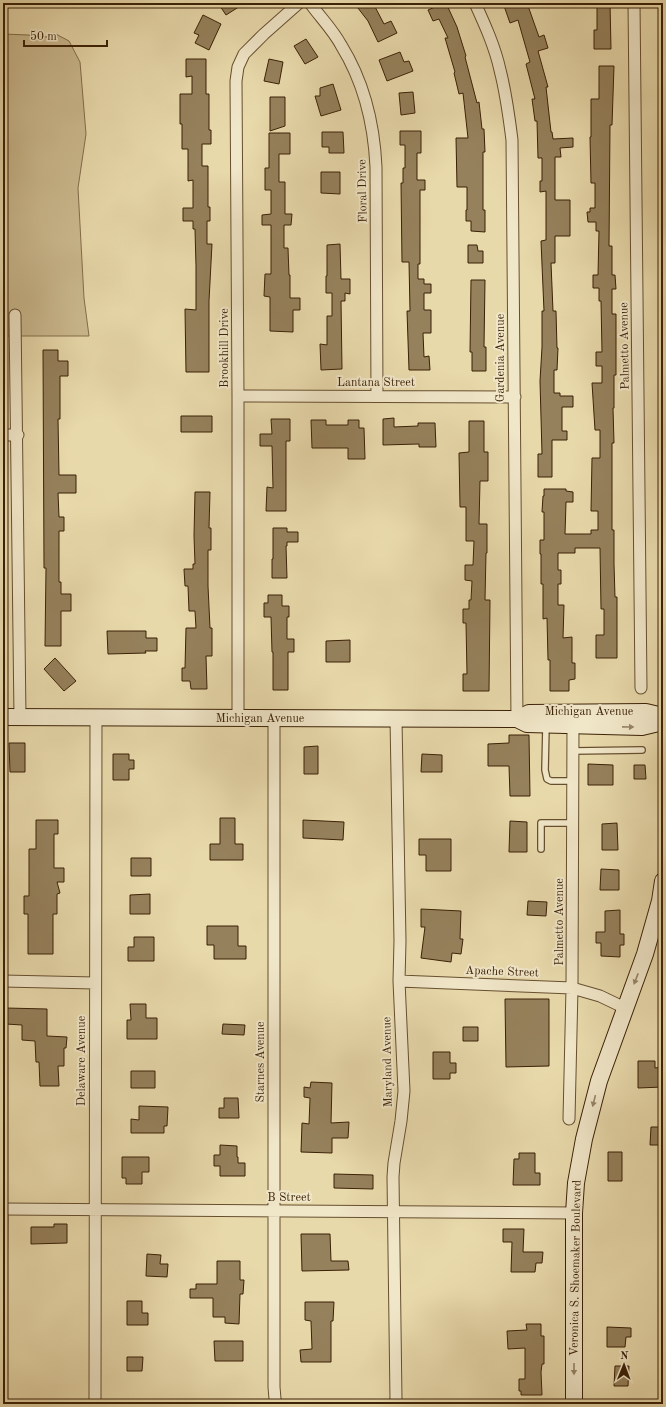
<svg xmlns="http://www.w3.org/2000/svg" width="666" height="1407" font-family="'Old Standard TT',serif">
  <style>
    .green { fill: #cbba8f; stroke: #836e4a }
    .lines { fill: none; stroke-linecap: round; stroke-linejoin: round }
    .stream { stroke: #7f6a47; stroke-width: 3.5 }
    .building { fill: #95815c; stroke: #3b2106 }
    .lane-casing { stroke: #664f2f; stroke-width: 8 }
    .street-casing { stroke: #664f2f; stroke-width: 13 }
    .secondary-casing { stroke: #3b2106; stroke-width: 18 }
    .lane { stroke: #f0e6c8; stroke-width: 5.5 }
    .street { stroke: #f0e6c8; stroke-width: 11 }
    .secondary { stroke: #f0e6c8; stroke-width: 16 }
    .oneway { fill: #968467 }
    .labels { text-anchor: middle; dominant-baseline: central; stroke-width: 4; stroke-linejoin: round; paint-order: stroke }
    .street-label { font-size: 12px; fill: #3b2106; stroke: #f0e6c8 }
  </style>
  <rect width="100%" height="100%" fill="#e8d9ab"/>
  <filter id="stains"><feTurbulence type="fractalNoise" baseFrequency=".005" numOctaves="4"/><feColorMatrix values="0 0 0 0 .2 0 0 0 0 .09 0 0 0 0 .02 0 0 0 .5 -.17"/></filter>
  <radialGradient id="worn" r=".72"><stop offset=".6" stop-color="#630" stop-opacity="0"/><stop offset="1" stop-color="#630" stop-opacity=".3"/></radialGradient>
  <path class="green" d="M54 33 69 41 80 62 86 134 78 188 84 298 89 336H3V34L28 35 46 37Z
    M3 1213H8L6 1388H3Z"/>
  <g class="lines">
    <path class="stream" d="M3 7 41 3"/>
  </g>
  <path class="building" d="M218 3H245L226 15Z
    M354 3H373L384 24 391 21 397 33 378 42 368 21Z
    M444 3H446L457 27 466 56 465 57 477 103 479 102 482 129H484L485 152H483V210H485V232L471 231V221H466V210H467V187H457L456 138H468L463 93 459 94 454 73 455 72 445 38H448L439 19 433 21 428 10Z
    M503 3H527L539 37 544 35 548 48 538 51 548 87H546L551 132H552L553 139 573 138V147L560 148 561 157H555V200H570V236H555V263H551L553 311H556L557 348H558L557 370H554V393H560V396H573V407H562V431H567V440H552V477H538V454H542L540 381 542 347V311H544L541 241 546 240V191L540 192V181H542V158H538L537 121H535L532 99H535L526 64 530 62 518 20 510 23Z
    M597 3H610L611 49H594V30H597Z
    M203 15 221 24 209 50 195 43 199 35 194 33Z
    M306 39 318 57 305 64 294 46Z
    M400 52 404 62 409 61 413 71 387 81 379 60Z
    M186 59H206V94H209V130H211V144H202V166H208V207H210V221H207V244H212L209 301V372H186L185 309 196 310V266L195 229H193V221H183V208H193V180L188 181V149H182V124H180V94H192V76L186 77Z
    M269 59 283 62 279 84 264 81Z
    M599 66H614L612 125H610L609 246H612V275H615L616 289H612V314H616V375H614V408H613L614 443H612V530H614V564L615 597H617V658H596V635H604V609H601L600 548H575V553H558V570H561V584H558V605H564L563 638 572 637V663H575V679L569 680V691H550V660H548L547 618 543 619V584H541V554H540V540H544V512H542L543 496H544V489H566V491L573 492V502H566L565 534H591V530H598V511H591L592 458H600V430H595L592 383H602V366H596V352H602L601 301H599V288H593V275H598L599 231H596V222H588L587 212H590V208H595V183H591L590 137H591V99H599Z
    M333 84 341 110 321 116 315 96H320V88Z
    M413 92 415 113 401 115 399 93Z
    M270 97H285V126L270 131Z
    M400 131H421V153H417V180H425V190H420V264H418V279H424V284H431V293H424V310H431V333H423L424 357 429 356 430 370H409L407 311H410L409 262H402L401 183H403V168H405V145H400Z
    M322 132H343L344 153H329V147H322Z
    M269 133H290V154H279V182H285V214H292L291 225H284V248H288L289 275H290V298H300V310H293V332L270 331V297L264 296 265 274H271V225H262V215L271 214V190H265V168H269Z
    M321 172H340V194L321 193Z
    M340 244 341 279H350V294L345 293V301H341L342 369 321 370 320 344 327 345V316H332V293H326V276H327V245Z
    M468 245H477L478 251H483V263H468Z
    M471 280H485L484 347H486V371H472V352H470Z
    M43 350H58V361H68V376H60V419H58L59 475H76V493H58L59 517H64V531H59V582H61V594H71V611H61V646H45L46 568H44Z
    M181 416H212V432H181Z
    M394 418V427L418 426V423H435L436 447H419V444L383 445V419Z
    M271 419H290V441H286V511H266L267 487 273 488 272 446H260V434H272Z
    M311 420H326V425H348V420H359V428H364L365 459H348V448H312Z
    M469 421H484V452H488V481H480L479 524H487V553H486L485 600H490L489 691H463V674H467L466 623H463V609H469V600H471L472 581 465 580V565H473L474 541H466V507H460L459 453 469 452Z
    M195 492H210L209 528H211V550H208V586L210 628H212V656H206L207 689H191L190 681H182V668H185L186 628H196L195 611H189L188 586H185L184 569H193V564H195L194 536Z
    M273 528H287V532H298V542H287V546H286L287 578H272V559H273Z
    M268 595H282V606H289V617H287V639H294V652H288V690H273V652H272L271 617H264V603H268Z
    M107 631H146V638H157V651H145L146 653 108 654Z
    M350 640V662H326V641Z
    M55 658 76 681 64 691 44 669Z
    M509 735H529L530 796H510L509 766H488V744L509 743Z
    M9 743H25V772H10Z
    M318 746V774H304V747Z
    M113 754H129V760H134V769H129V780H113Z
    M422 754 442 755V772H421Z
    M588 764 613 765V785H588Z
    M634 765H645L646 779H634Z
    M220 818H235V844H243V860H210V844H220Z
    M36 820H58V834H54V868H64V882H57L60 893 57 894V914H53V954H28V914H24V896H29V849H36Z
    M303 820 344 822 343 840 303 838Z
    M510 821 527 822V852H509Z
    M617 823 618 850H602V824Z
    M419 839H451V871H426V855H419Z
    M131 858H151V876H131Z
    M601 869 619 870V890H600Z
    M150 894V914H130V895Z
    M528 901 547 902 546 916 527 915Z
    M421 909 461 911 460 939H463L461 954 452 953 451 962 421 958 425 927H421Z
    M620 910V934H624V945H620V957L601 956V943H596V932H605V911Z
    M207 926H238V946H246V959H214V945H207Z
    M134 937H154V961H128V947H134Z
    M505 999H549V1066L506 1067Z
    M130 1004H146V1018H157V1039H127V1020H131Z
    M6 1008 47 1009V1036L67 1037 66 1048H64V1066H58L59 1086H40L39 1062H36L35 1041 22 1040V1025L6 1024Z
    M223 1024 245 1025 244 1035 222 1034Z
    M463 1027H478V1041H463Z
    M433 1052H450V1063H456V1073H450V1079H433Z
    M638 1061H655V1068L663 1067V1087L638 1088Z
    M131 1071H155V1088H131Z
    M311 1082 332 1083 331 1123 349 1122 348 1138H332V1153L301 1152 302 1123 309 1124 310 1098 304 1097V1087L310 1088Z
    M224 1098H238L239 1118H219V1108H224Z
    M139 1106 168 1107 167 1126H164V1133H131V1119L139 1120Z
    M651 1127H663V1145H650Z
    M220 1145 237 1146V1157H238V1163H245V1176H220V1166H214V1155H220Z
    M608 1152H622V1181H608Z
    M519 1153H535V1173H540V1185H513L514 1159H519Z
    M122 1157H149V1172H142V1184H126V1178H122Z
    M334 1174 373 1175V1189L334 1188Z
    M54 1224H67V1243L31 1244V1227H54Z
    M503 1229H524L523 1252H543L542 1263H536L535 1272H511L512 1242H503Z
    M301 1234H330L331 1261H348L349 1270 302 1271Z
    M147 1254 161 1255 160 1264H168L167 1277 146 1276Z
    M217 1261H240V1280H244L243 1294H240L239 1324 225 1323V1317H213V1298H190V1289H196V1284H217Z
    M127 1301H142V1313H148V1325H127Z
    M305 1302H334L333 1321H331V1362H301L300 1350 312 1349 311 1321 305 1320Z
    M526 1324H541V1336H544V1364H542L541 1372 542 1395H521V1391H519V1379H525V1348L508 1349 507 1331 527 1330Z
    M607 1327 631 1328V1337H626L625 1347H607Z
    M214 1341H243V1361H215Z
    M127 1357H143L142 1371H127Z
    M615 1366H629L628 1386H614Z"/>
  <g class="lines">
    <g class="lane-casing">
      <path id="lane" d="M546 726 545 770 547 779 551 781H573
        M573 751 642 750
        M541 849V823H573"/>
    </g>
    <g class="street-casing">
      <path id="street" d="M310 3C320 17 333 30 341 45 364 82 374 123 376 167L377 396
        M475 3C485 25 495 47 500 70 506 93 509 116 512 140L517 719
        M634 3 641 688
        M15 315 20 717
        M238 396 515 397
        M3 435H18
        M238 718V396L236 81 238 67 244 54 264 34 299 3
        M274 719V1387L275 1399 277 1404
        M3 981 95 983
        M399 981 572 988 600 996 625 1008
        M569 1119 572 988 573 726
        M3 1209 574 1213
        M95 1404 96 718
        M394 1404 396 1399 393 1177 394 1163 401 1121 404 1091 399 981 400 941 396 719"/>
    </g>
    <g class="secondary-casing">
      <path id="secondary" d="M3 717 517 719 527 724 642 727 663 722
        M517 719 529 713 646 712 663 716
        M574 1404V1213L576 1183 584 1139 599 1081 645 954 660 901 663 881"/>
    </g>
    <use href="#lane" class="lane"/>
    <use href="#street" class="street"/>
    <use href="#secondary" class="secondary"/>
  </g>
  <defs><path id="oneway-solid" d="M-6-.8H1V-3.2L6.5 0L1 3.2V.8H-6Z"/></defs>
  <g class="oneway">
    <use href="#oneway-solid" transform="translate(628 727) rotate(1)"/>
    <use href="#oneway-solid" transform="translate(636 979) rotate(111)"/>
    <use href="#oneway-solid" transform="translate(594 1101) rotate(104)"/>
    <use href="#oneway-solid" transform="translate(574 1369) rotate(90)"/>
  </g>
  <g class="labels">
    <g class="street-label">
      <text transform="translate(363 191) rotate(-91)">Floral Drive</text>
      <text transform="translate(625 346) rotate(-91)">Palmetto Avenue</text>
      <text transform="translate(225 348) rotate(-90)">Brookhill Drive</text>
      <text transform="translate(501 358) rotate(-90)">Gardenia Avenue</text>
      <text x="376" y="383">Lantana Street</text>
      <text x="589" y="712">Michigan Avenue</text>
      <text x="260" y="719">Michigan Avenue</text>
      <text transform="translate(560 922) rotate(-90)">Palmetto Avenue</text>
      <text transform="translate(502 972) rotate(2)">Apache Street</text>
      <text transform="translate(82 1061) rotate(-90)">Delaware Avenue</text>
      <text transform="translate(261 1062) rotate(-90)">Starnes Avenue</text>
      <text transform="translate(388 1062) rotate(-91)">Maryland Avenue</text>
      <text x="289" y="1198">B Street</text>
      <text transform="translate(576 1268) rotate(-89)">Veronica S. Shoemaker Boulevard</text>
    </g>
  </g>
  <rect width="666" height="1407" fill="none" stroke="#e8d9ab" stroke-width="16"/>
  <rect x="4" y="4" width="658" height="1399" fill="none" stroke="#3b2106" stroke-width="2"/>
  <rect x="8" y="8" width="650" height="1391" fill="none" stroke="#3b2106"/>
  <g transform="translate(624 1365) rotate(1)" stroke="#f0e6c8" stroke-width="3" paint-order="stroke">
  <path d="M0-3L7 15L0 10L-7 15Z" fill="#3b2106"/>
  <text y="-6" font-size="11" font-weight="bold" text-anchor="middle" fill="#3b2106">N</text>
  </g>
  <path d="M24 40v6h83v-6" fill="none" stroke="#3b2106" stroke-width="2"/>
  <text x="30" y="40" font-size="12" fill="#3b2106" stroke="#f0e6c8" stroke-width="3" paint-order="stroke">50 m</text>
  <rect width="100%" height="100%" filter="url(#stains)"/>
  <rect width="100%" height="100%" fill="url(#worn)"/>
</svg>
